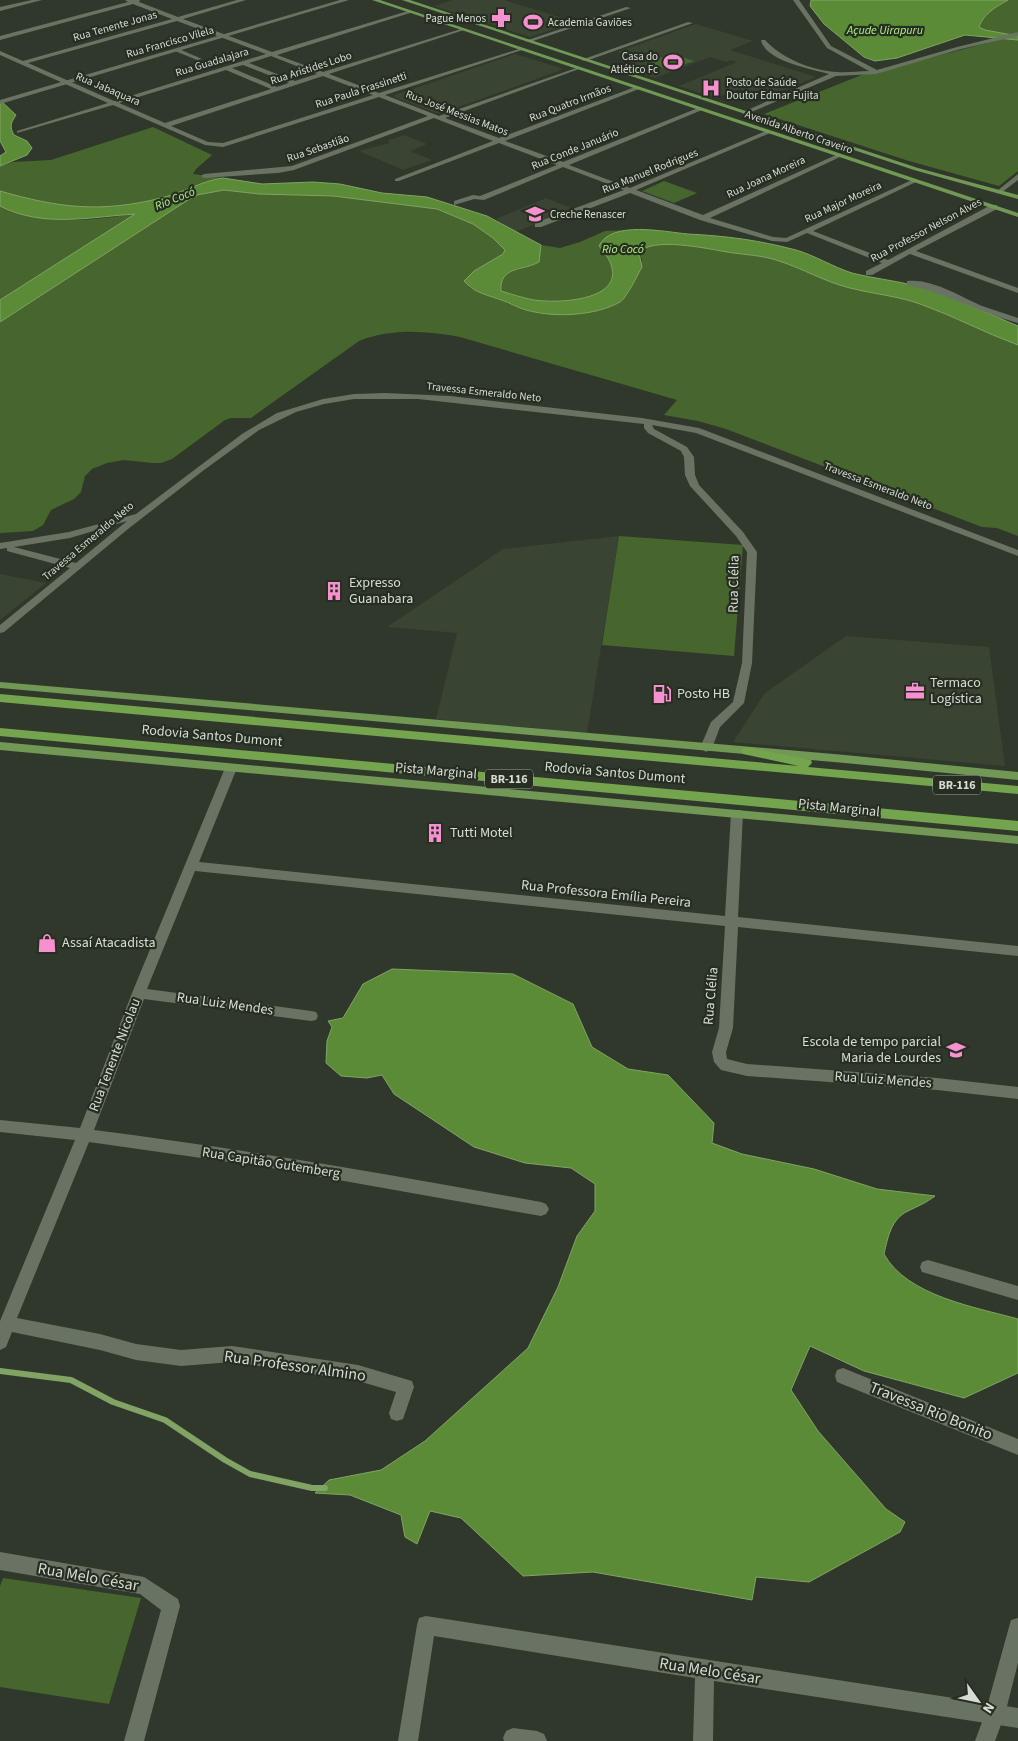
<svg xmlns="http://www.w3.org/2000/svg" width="1018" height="1741" font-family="'Source Sans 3',sans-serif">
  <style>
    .built { fill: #3a4433 }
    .green { fill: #46662e }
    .water { fill: #5c8b37; stroke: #81a366 }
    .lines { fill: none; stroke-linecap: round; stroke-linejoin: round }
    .stream { stroke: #81a366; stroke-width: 6 }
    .minor { fill: #697364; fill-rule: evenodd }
    .tertiary { fill: #697364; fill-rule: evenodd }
    .secondary { fill: #697364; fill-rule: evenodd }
    .primary { fill: #719854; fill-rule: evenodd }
    .trunk { fill: #74a44e; fill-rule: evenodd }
    .labels { text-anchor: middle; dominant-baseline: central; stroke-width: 4.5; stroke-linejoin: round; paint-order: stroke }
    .far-poi-label { font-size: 11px; fill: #d7dcd4; stroke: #262e21; text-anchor: start }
    .far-street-label { font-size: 11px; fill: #d7dcd4; stroke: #262e21 }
    .far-water-label { font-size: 12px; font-style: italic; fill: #aff081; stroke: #262e21 }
    .shield { fill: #262e21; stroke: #a2a89e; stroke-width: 1 }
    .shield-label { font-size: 12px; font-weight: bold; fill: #d7dcd4 }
    .poi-label { font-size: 14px; fill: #d7dcd4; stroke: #262e21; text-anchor: start }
    .street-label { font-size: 14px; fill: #d7dcd4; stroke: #262e21 }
    .near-street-label { font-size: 16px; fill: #d7dcd4; stroke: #262e21 }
  </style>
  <rect width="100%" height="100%" fill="#30382b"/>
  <path class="built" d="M453 0H504L575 22 530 37 434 6Z
    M696 24 753 41 730 50 816 77 766 97 739 89 716 98 679 86 737 62 731 60 726 62 710 57 655 78 618 66 638 59 617 52Z
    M515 54 561 68V70L442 113H436L394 97 395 95Z
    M404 135 427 144 410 151 432 160 403 170 359 151 390 143 387 141Z
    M546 198 574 209 515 232 496 219Z
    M619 536 587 733 436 719 457 633 387 627 503 549Z
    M0 574 46 583 0 620Z
    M846 636 989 647 1005 766 733 742 765 693Z"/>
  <path class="green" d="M1007 0H1018V36L985 30 979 27C983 13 996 7 1007 0Z
    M1006 38 1018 40V171L999 186 909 161 764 114 864 74 876 72Z
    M672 54 694 61 669 70 648 62Z
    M153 127 212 155 196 169 193 174 223 178C201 181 183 193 161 198 101 213 59 208 0 191V166L13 162 51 160Z
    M664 181 697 193 674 203 642 191Z
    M224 190 259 194 333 196 437 209 473 224 493 238 505 250 503 254 474 271 465 281 470 288 524 310 543 314 585 312 603 309 627 295 642 260 639 252C652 236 709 249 727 252 745 255 762 255 779 261 804 269 825 282 850 288 873 294 898 296 920 304 954 316 985 333 1018 345V536L997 528 982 527 726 429 698 421 664 415 677 400 460 337C425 331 393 328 359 341L251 418H231L225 420 172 459 161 463H152L124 460 107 463 92 469 85 476 81 492 74 499 51 510 43 525 33 531 0 533V322L188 200 197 195Z
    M0 206C41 226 94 221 137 213L0 300Z
    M631 230 609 235 599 246C643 296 570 305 534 300 523 298 511 294 500 291L501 278 510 272 539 262 541 245 560 248 580 242 605 231Z
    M619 536 743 545 734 656 602 645Z
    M3 1578 141 1598 109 1704 0 1687V1586Z"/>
  <path class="water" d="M811 0H1008C997 6 983 14 979 27L985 30 1018 36V40L965 35 897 58 875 61 864 57 824 24 810 6Z
    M0 100 16 115C11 123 9 126 14 135L27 141 32 148 27 155 0 166V156L6 152 0 141Z
    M223 178 262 184 313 182 340 184 382 193 427 197 487 216 541 245 539 262C523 271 499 266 501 291 511 294 523 298 534 300 570 305 643 296 599 246 611 220 665 232 688 234 727 236 758 240 796 250 814 255 833 267 852 273 876 279 900 281 923 288 955 298 987 313 1018 326V345C985 333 954 316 920 304 898 296 873 294 850 288 825 282 804 269 779 261 762 255 745 255 727 252 709 249 651 236 639 253L642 267C638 274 626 299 620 302 595 316 554 318 526 310 518 308 510 303 501 300 488 295 474 293 464 281L474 271 503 254 505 250 493 238 473 224 437 209 333 196 259 194 224 190 197 195 188 200 0 322V300L135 214C90 217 43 228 0 206V191C59 208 101 213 161 198 183 193 201 181 223 178Z
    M392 969 513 974 573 1004 592 1047 628 1069 668 1075 714 1123 712 1143 742 1154 814 1169 877 1189 935 1196C926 1203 918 1206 908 1211 891 1219 888 1237 884 1254 907 1296 975 1307 1018 1319V1373L964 1398 864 1371 810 1346 791 1390 818 1431 886 1509 905 1522 900 1532 809 1582 756 1577 752 1600 593 1572 523 1576 461 1518 430 1511 417 1544 405 1537 401 1515 350 1495 315 1493 329 1480 381 1470 425 1441 528 1348 558 1287 577 1236 595 1211V1184L571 1168 525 1163 474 1147 394 1094 382 1075 367 1078 341 1076 326 1063 327 1041 332 1027 328 1021 343 1018 363 984Z"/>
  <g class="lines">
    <path class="stream" d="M0 1371 71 1380 113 1402 165 1420 225 1460 250 1474 312 1488H325"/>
    <path class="minor" d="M32 0H42L0 11V7Z
      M125 0H140L139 2 178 17 237 0H246L183 19 272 52 408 11 413 12 277 55 323 72 464 28V30L329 74 379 93 522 48V50L385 95 439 116 579 67V69L445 118 499 138 635 87H639V89L505 141 563 162 698 108H702V110L569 165 630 188 766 131H770V133L636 190 703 215 836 155H840V157L710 218 773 237 786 238 914 179 917 181 916 182 813 231 888 260 991 205H997V209L916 251 1018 288V293L910 254 872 275H866V271L882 263 807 233 787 242 772 241 700 220 630 193 541 227H535V223L624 190 563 167 484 200 474 199 454 205V201L473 195 480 196 557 165 499 143 399 181H395V179L493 141 434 118 294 170 278 173 204 178 201 176 204 174 292 166 428 116 379 97 223 147 205 145 113 105 17 133V131L108 103 0 55V51L23 61 172 19 133 4 0 40V36L128 2ZM177 21 266 54 114 101 28 63ZM271 56 317 74 295 81 249 63ZM243 65 289 83 277 87 232 68ZM226 70 271 89 165 123 119 103ZM323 76 373 95 223 143 208 142 171 126Z
      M793 0H799L831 46 877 70 957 47 1018 32V36L961 49 876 74 836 76 747 114H743V112L829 74C811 69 765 61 761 40H765C781 58 813 71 837 72 847 73 858 71 869 71L827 48Z
      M626 7 631 8 530 42 525 41Z
      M688 22 693 23 586 61 581 60Z
      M175 49H179L202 59 197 60 175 51Z
      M1018 174V180L1001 193H997V191Z
      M907 281C933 278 962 298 985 307 996 311 1007 314 1018 318V323C980 313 946 293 907 285Z
      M385 393 450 396 642 418 699 428 1018 550V556L696 433 652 425 654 429 687 447 694 457 695 475 699 485 743 532 757 552 752 663 744 703 720 727 712 748 706 752 700 748 711 722 733 702 742 663 747 552 736 536 690 486 685 475 684 457 681 451 648 433 644 428V424L418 399H354L324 404 296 412 259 430 204 470 128 529 4 632 0 633V625L70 568 7 551V548L0 549V543L69 532 136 514 242 434 277 413 323 399 354 394ZM127 521 76 563 14 547 70 538Z
      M231 764 237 768 199 862 725 916 731 813 733 810H741L743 813 738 917 1018 946V956L738 927 733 1028 726 1052 727 1059 747 1064 937 1078 1018 1087V1099L937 1090 747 1076 721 1070 714 1062 712 1052 719 1028 725 926 195 871 147 989 311 1011 316 1012 318 1016 316 1020 311 1021 144 999 94 1130C244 1149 392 1175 541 1202L546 1204 549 1209 546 1214 541 1216 271 1168 89 1142 17 1318 100 1334 136 1344 181 1350 232 1346 358 1365 412 1381 414 1387 403 1419 397 1421 391 1419 389 1413 396 1392 358 1381 232 1362 181 1366 136 1360 100 1350 12 1332 6 1347 0 1350V1321L75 1140 0 1132V1120L80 1128 132 993 225 768Z
      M928 1260 1018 1286V1300L922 1272 920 1267 922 1262Z
      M843 1368 1018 1439V1455L837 1382 835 1376 837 1370Z
      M0 1552 144 1577 178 1599 180 1606 144 1741H124L161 1610 140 1594 0 1570Z
      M426 1616 1018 1708V1728L714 1681 713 1741H693L695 1678 434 1636 418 1741H398L417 1625 419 1618Z
      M513 1728 537 1731 544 1734 547 1741H504L503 1738 506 1731Z"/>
    <path class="tertiary" d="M340 0H349L0 104V100Z"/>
    <path class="secondary" d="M1018 1618V1663L1005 1714 995 1741H975L985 1714 1009 1627 1011 1620Z"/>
    <path class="primary" d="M372 0H380L1018 213V217Z
      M402 0H410L918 168 1018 195V199L914 170Z
      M0 682 845 755 1018 772V780L845 763 0 688Z
      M0 742 1018 836V844L0 750Z"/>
    <path class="trunk" d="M0 694 799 766 743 754 741 751 743 748 747 747 811 760 812 763 808 767 1018 786V794L0 702Z
      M0 728 1018 821V831L0 736Z"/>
  </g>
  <defs>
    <g id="pharmacy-bare" transform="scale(1.5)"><path d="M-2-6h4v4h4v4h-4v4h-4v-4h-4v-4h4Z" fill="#f690cf" stroke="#262e21" stroke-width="2.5" paint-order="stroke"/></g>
    <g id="stadium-bare" transform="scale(1.5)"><path d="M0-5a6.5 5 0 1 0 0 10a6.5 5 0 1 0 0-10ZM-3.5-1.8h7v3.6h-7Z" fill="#f690cf" stroke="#262e21" stroke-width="2.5" paint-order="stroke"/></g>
    <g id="hospital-bare" transform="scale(1.5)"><path d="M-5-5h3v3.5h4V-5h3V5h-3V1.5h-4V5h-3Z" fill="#f690cf" stroke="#262e21" stroke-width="2.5" paint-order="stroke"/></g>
    <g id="school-bare" transform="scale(1.5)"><path d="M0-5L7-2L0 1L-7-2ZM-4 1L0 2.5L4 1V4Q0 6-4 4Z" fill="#f690cf" stroke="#262e21" stroke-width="2.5" paint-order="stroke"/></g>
    <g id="building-bare" transform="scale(1.5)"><path d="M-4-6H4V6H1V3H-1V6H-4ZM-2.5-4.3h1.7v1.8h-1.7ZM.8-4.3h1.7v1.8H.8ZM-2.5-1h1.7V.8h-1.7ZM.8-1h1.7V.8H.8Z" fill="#f690cf" stroke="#262e21" stroke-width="2.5" paint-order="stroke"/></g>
    <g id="office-bare" transform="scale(1.5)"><path d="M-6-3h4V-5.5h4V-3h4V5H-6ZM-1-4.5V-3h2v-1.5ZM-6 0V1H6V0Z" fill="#f690cf" stroke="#262e21" stroke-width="2.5" paint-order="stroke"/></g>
    <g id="fuel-bare" transform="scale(1.5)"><path d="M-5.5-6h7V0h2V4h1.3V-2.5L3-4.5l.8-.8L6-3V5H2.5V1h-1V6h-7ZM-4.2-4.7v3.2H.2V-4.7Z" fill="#f690cf" stroke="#262e21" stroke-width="2.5" paint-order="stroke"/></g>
    <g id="shop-bare" transform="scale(1.5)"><path d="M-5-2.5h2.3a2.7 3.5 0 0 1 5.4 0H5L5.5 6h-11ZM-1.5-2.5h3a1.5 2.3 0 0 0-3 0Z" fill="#f690cf" stroke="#262e21" stroke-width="2.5" paint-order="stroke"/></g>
  </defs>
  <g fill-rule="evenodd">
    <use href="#pharmacy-bare" x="501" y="18"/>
    <use href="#stadium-bare" x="533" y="22"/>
    <use href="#stadium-bare" x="673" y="62"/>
    <use href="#hospital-bare" x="711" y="88"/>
    <use href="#school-bare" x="535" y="214"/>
    <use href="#building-bare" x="334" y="591"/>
    <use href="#office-bare" x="915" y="691"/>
    <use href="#fuel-bare" x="662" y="694"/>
    <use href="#building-bare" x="435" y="833"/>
    <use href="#shop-bare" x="47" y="943"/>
    <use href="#school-bare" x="956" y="1050"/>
  </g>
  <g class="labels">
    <g class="far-poi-label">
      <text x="486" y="18" text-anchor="end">Pague Menos</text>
      <text x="548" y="22">Academia Gaviões</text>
      <text x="658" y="56" text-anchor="end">Casa do<tspan x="658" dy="13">Atlético Fc</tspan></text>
      <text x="726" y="82">Posto de Saúde<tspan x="726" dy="13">Doutor Edmar Fujita</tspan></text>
      <text x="550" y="214">Creche Renascer</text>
    </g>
    <g class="far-street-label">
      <text transform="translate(115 26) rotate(-16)">Rua Tenente Jonas</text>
      <text transform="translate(170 42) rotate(-16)">Rua Francisco Vilela</text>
      <text transform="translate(212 62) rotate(-17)">Rua Guadalajara</text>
      <text transform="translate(311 68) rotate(-18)">Rua Aristides Lobo</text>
      <text transform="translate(108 89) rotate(23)">Rua Jabaquara</text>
      <text transform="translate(361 90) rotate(-18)">Rua Paula Frassinetti</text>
      <text transform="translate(570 103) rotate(-21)">Rua Quatro Irmãos</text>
      <text transform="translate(457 113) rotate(21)">Rua José Messias Matos</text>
      <text transform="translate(799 132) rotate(19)">Avenida Alberto Craveiro</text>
      <text transform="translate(318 148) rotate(-19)">Rua Sebastião</text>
      <text transform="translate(575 149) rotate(-22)">Rua Conde Januário</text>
      <text transform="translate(650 171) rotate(-22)">Rua Manuel Rodrigues</text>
      <text transform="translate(766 177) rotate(-25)">Rua Joana Moreira</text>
      <text transform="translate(843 202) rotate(-25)">Rua Major Moreira</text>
      <text transform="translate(926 230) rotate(-28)">Rua Professor Nelson Alves</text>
      <text transform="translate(484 392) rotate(6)">Travessa Esmeraldo Neto</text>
      <text transform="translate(878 486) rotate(21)">Travessa Esmeraldo Neto</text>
      <text transform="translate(88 541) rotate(-40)">Travessa Esmeraldo Neto</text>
    </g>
    <g class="far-water-label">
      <text x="885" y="30">Açude Uirapuru</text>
      <text transform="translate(175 199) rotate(-22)">Rio Cocó</text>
      <text x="623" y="249">Rio Cocó</text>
    </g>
    <g class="shield">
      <rect x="485" y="769.5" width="48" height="19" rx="4"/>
      <rect x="933" y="775.5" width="48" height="19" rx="4"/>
    </g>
    <g class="shield-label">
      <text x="509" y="779">BR-116</text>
      <text x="957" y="785">BR-116</text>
    </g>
    <g class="poi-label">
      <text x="349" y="583">Expresso<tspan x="349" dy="16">Guanabara</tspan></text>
      <text x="930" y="683">Termaco<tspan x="930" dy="16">Logística</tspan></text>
      <text x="677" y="694">Posto HB</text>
      <text x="450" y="833">Tutti Motel</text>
      <text x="62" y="943">Assaí Atacadista</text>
      <text x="941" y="1042" text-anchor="end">Escola de tempo parcial<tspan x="941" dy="16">Maria de Lourdes</tspan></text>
    </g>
    <g class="street-label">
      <text transform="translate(734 584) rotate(-89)">Rua Clélia</text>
      <text transform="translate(212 736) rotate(5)">Rodovia Santos Dumont</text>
      <text transform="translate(436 771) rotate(5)">Pista Marginal</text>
      <text transform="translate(615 773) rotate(5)">Rodovia Santos Dumont</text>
      <text transform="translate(839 808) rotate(6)">Pista Marginal</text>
      <text transform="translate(606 894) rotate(6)">Rua Professora Emília Pereira</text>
      <text transform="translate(711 996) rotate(-85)">Rua Clélia</text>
      <text transform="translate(225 1004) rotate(8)">Rua Luiz Mendes</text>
      <text transform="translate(115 1055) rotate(-69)">Rua Tenente Nicolau</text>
      <text transform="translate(883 1080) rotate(4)">Rua Luiz Mendes</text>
      <text transform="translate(271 1163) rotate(9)">Rua Capitão Gutemberg</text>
    </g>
    <g class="near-street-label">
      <text transform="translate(295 1366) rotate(8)">Rua Professor Almino</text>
      <text transform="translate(931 1411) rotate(22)">Travessa Rio Bonito</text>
      <text transform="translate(88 1577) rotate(10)">Rua Melo César</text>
      <text transform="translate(710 1671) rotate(9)">Rua Melo César</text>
    </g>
  </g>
  <g transform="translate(978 1701) rotate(123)" stroke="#262e21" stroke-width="4" paint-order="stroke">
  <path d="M0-4L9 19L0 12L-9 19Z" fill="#d7dcd4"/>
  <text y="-8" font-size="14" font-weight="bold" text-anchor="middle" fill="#d7dcd4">N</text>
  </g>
</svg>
